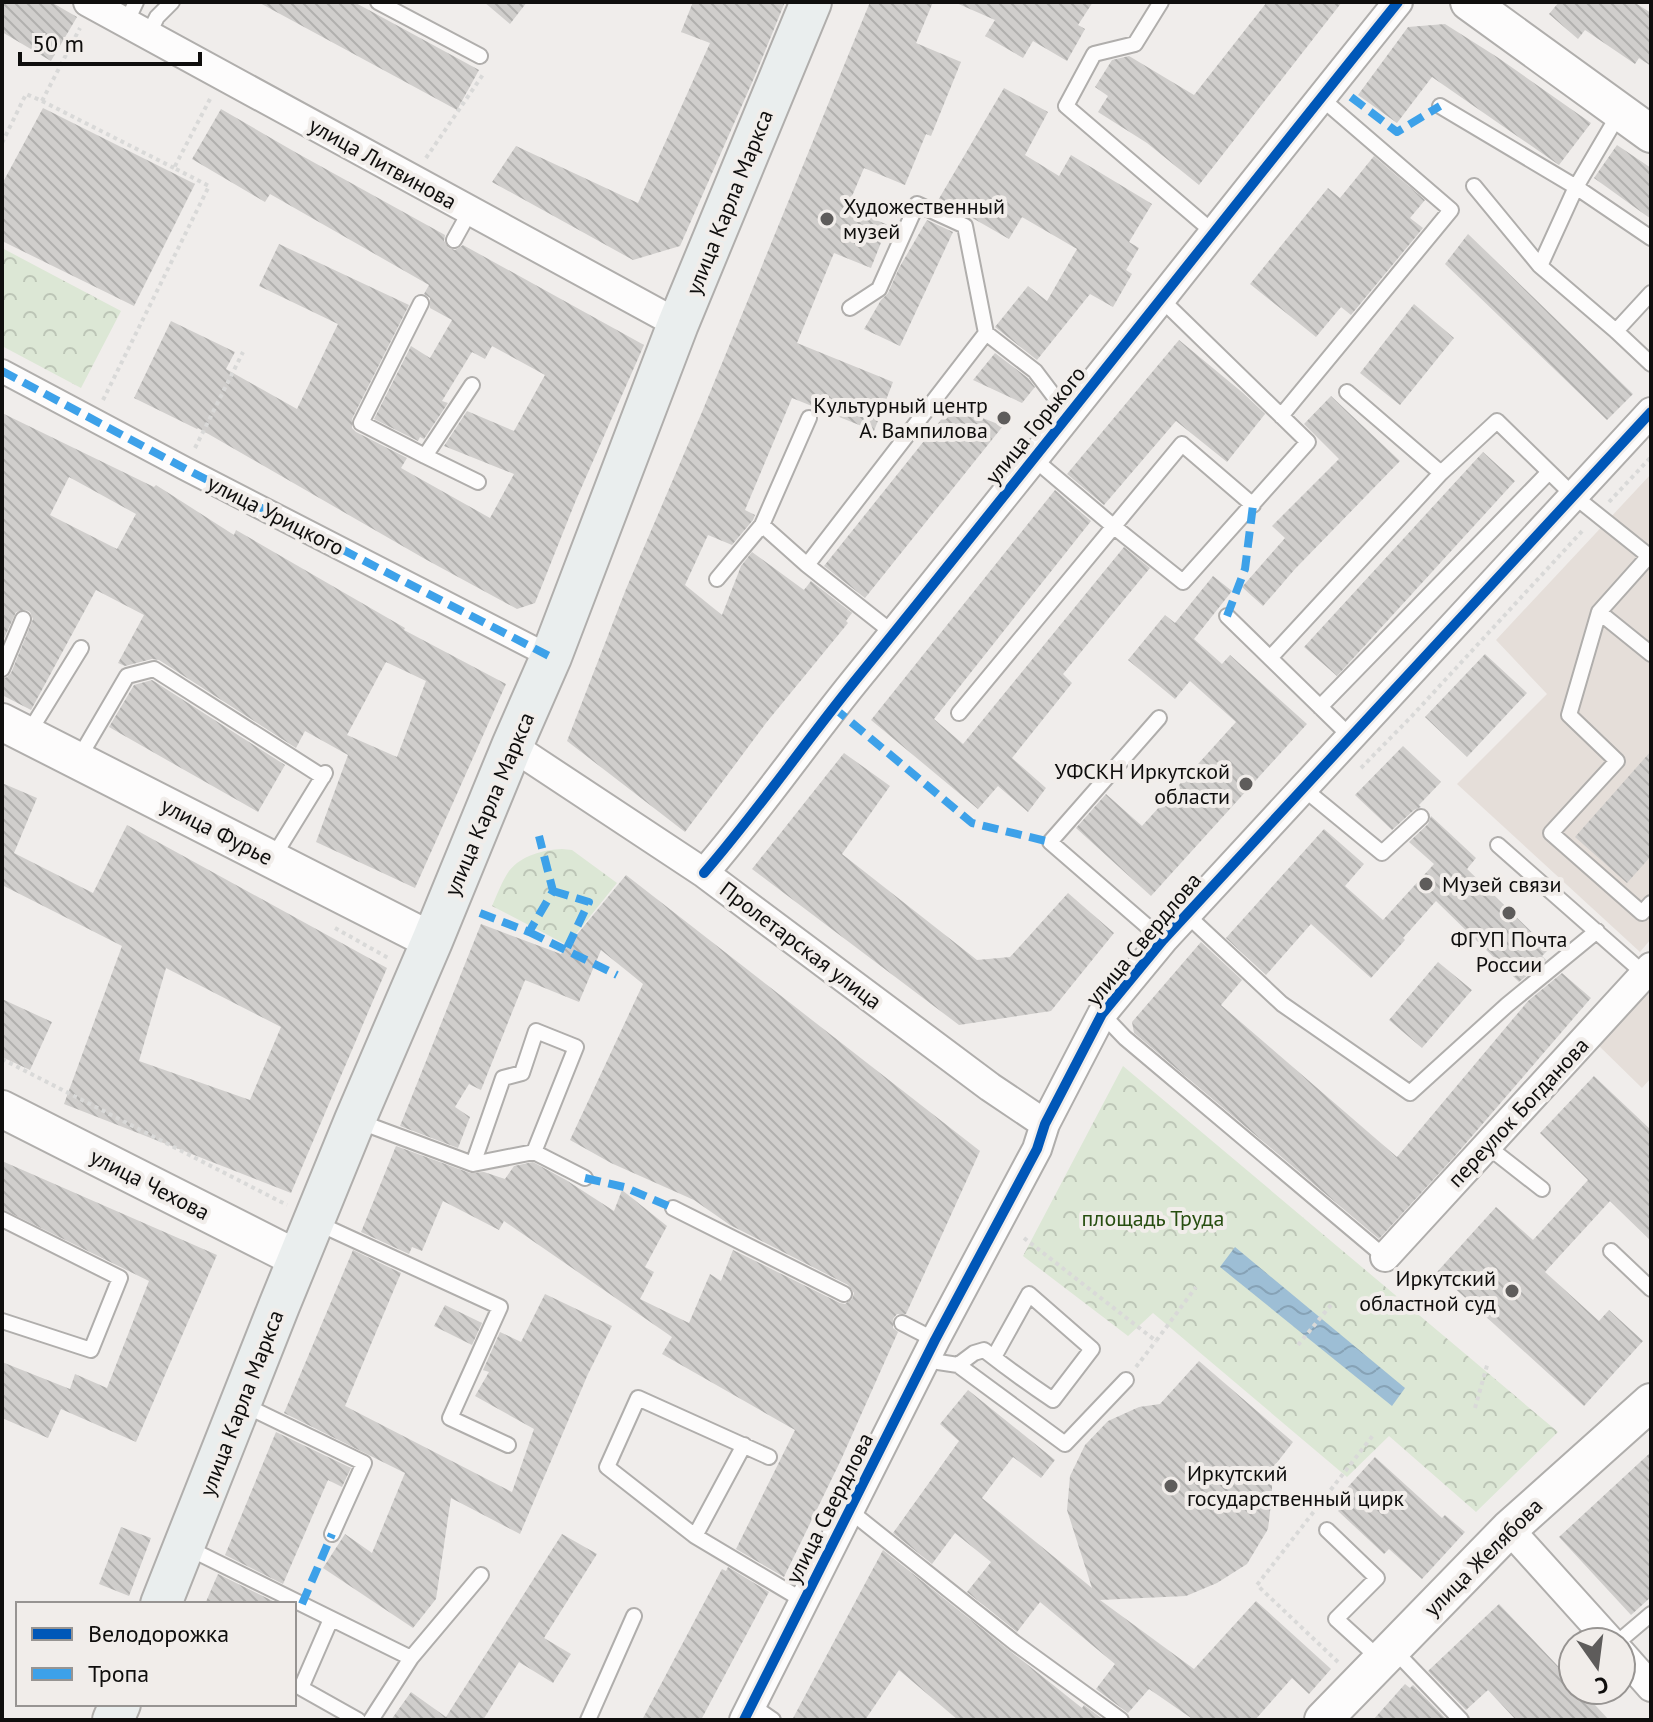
<svg xmlns="http://www.w3.org/2000/svg" width="1653" height="1722" font-family="'PT Sans',sans-serif">
  <style>
    .built { fill: #e5ded9 }
    .forest { fill: url(#forest-crowns) }
    .water { fill: url(#water-waves) }
    .building { fill: url(#building-back-hatch); fill-rule: evenodd }
    .lines { fill: none; stroke-linecap: round; stroke-linejoin: round }
    .service-casing { stroke: #b0aeac; stroke-width: 18 }
    .pedestrian-casing { stroke: #b0aeac; stroke-width: 26 }
    .minor-casing { stroke: #b0aeac; stroke-width: 32 }
    .tertiary-casing { stroke: #b0aeac; stroke-width: 40 }
    .secondary-casing { stroke: #b0aeac; stroke-width: 44 }
    .path { stroke: #d9d9d8; stroke-width: 4; stroke-dasharray: 4 4; stroke-linecap: butt }
    .service { stroke: #fdfcfc; stroke-width: 14 }
    .pedestrian { stroke: #fdfcfc; stroke-width: 22 }
    .minor { stroke: #fdfcfc; stroke-width: 28 }
    .tertiary { stroke: #fdfcfc; stroke-width: 36 }
    .secondary { stroke: #eaeeee; stroke-width: 40 }
    .quiet { stroke: #3da1e9; stroke-width: 8; stroke-dasharray: 16 8; stroke-linecap: butt }
    .cycleway-casing { stroke: #f1edea; stroke-width: 15 }
    .cycleway { stroke: #0057b8; stroke-width: 10 }
    .poi-dot { fill: #5e5c5b; stroke: #f1edea; stroke-width: 3 }
    .labels { text-anchor: middle; dominant-baseline: central; stroke-width: 8; stroke-linejoin: round; paint-order: stroke }
    .street-label { font-size: 22px; fill: #0f0e0d; stroke: #f1edea }
    .poi-label { font-size: 22px; fill: #0f0e0d; stroke: #f1edea; text-anchor: start }
    .park-label { font-size: 22px; fill: #274e10; stroke: #f1edea }
  </style>
  <defs>
    <pattern id="forest-crowns" width="20" height="18" patternUnits="userSpaceOnUse" patternTransform="scale(2)"><rect width="20" height="18" fill="#dce7d5"/><path d="M2 6a3 3 0 1 1 6 0M12 15a3 3 0 1 1 6 0" fill="none" stroke="#bcc5b6"/></pattern>
    <pattern id="water-waves" width="16" height="10" patternUnits="userSpaceOnUse" patternTransform="scale(2)"><rect width="16" height="10" fill="#9dbed5"/><path d="M0 5q4-4 8 0t8 0" fill="none" stroke="#86a2b6"/></pattern>
    <pattern id="building-back-hatch" width="6" height="6" patternUnits="userSpaceOnUse" patternTransform="scale(2)"><rect width="6" height="6" fill="#d0cecc"/><path d="M-1 5l2 2M0 0l6 6M5-1l2 2" fill="none" stroke="#b1b0ae"/></pattern>
  </defs>
  <rect width="100%" height="100%" fill="#f0edeb"/>
  <path class="built" d="M1651 474V939L1640 952 1457 784 1547 694 1496 640Z
    M1651 990V1078L1642 1088 1597 1044Z"/>
  <path class="forest" d="M2 248 121 311 81 388 2 346Z
    M562 849 572 850 617 883 567 945 492 906C497 895 502 881 509 871 522 855 543 850 562 849Z
    M1123 1066 1558 1432 1476 1512 1389 1436 1347 1477 1153 1313 1128 1336 1023 1256Z"/>
  <path class="water" d="M1235 1247 1405 1388 1392 1406 1220 1267Z"/>
  <path class="building" d="M2 2H51L77 17 51 61 2 32Z
    M258 2H354L479 70 457 110Z
    M484 2H527L510 24Z
    M693 2H785L754 78 680 246 633 260 492 182 516 146 638 203 710 43 681 32Z
    M870 2H933L916 43 961 62 931 136 926 134 905 185 864 168 847 208 888 225 871 268 834 253 797 343 893 382 874 431 792 398 745 510 755 515 753 520 732 545 708 535 685 585 722 615 741 566 752 552 804 590 811 581 852 613 846 621 848 623 766 723 685 832 567 741 626 589 702 412Z
    M954 2H1093L1078 25 1085 29 1067 61 1033 41 1023 58 985 36 995 20Z
    M1267 2H1342L1199 185 1147 143 1098 112 1108 96 1095 87 1112 60 1129 56 1194 95Z
    M1559 2H1634L1651 13V66L1639 58 1635 64 1585 30 1578 39 1549 14Z
    M1445 24 1497 57 1591 123 1559 165 1432 77 1397 123 1358 95 1408 27Z
    M1004 88 1048 112 1025 155 1059 176 1071 155 1152 204 1129 242 1139 248 1126 270 1132 274 1113 307 1090 294 1037 360 995 327 1028 286 1047 301 1077 249 1022 217 1009 239 962 212 937 202Z
    M43 108 195 184 134 306 2 241V184Z
    M221 109 295 152 445 235 444 241 449 248 455 250 463 245 644 345 576 500 535 603 517 609 425 559 198 428 197 429 134 398 171 321 235 352 226 369 297 409 338 324 259 286 279 244 409 305 352 419V428L356 432 407 458 401 468 490 518 514 474 444 446 467 411 514 431 545 375 492 346 485 359 472 352 442 401 448 403 424 439 420 437 418 441 374 419 411 346 430 358 452 320 430 308V298L424 294 429 285 270 194 265 202 192 159Z
    M1617 145 1651 168V219L1594 178Z
    M1374 156 1425 200 1410 218 1423 228 1351 315 1341 307 1316 337 1250 284 1328 188 1340 198Z
    M927 220 953 232 900 346 864 329 881 300 888 293 899 268Z
    M1468 234 1633 394 1607 420 1445 264Z
    M1414 304 1454 338 1400 405 1360 373Z
    M1179 340 1243 393 1265 414 1227 462 1176 421 1104 505 1067 474Z
    M995 353 1028 378 1035 387 1022 403 973 380Z
    M1331 396 1400 461 1295 569 1263 606 1242 587 1285 538 1272 526 1339 459 1304 424Z
    M952 406 1003 426 865 598 824 566Z
    M2 413 154 487 156 485 234 535 236 530 405 628 404 630 506 684 415 888 316 842 348 755 305 731 296 748 159 660 152 659 125 666 118 663 144 615 96 590 31 710 2 695V679L7 677 11 673 33 619 30 612 26 610 16 612 2 643ZM69 477 136 514 117 549 50 515ZM386 662 426 681 397 757 347 735Z
    M1483 452 1515 481 1337 676 1304 647Z
    M1055 490 1091 521 934 719 963 744 1124 547 1150 568 1063 674 1072 683 1012 758 1046 788 1028 812 998 786 978 809 871 720Z
    M1213 576 1232 591 1194 639 1222 664 1230 655 1307 724 1151 896 1076 828 1106 794 1142 826 1236 722 1190 681 1175 699 1128 660 1165 615 1175 623Z
    M1485 654 1527 693 1467 757 1425 717Z
    M152 680 285 765 258 812 109 727 134 685Z
    M1403 746 1441 782 1419 805 1421 807 1414 810 1392 830 1355 795Z
    M1651 751V856L1627 883 1575 837Z
    M844 753 890 786 842 854 977 960 1010 957 1068 893 1114 933 1051 1011 959 1025 752 869Z
    M2 783 37 798 14 853 93 893 127 825 387 968 291 1193 64 1104 122 946 2 885ZM166 968 281 1027 250 1100 139 1061Z
    M1431 816 1476 858 1467 869 1549 949 1542 956 1546 960 1519 982 1436 901 1403 938 1405 940 1371 978 1311 924 1266 975 1226 938 1324 829 1364 864 1345 886 1383 920 1434 864 1409 842 1428 824Z
    M626 875 980 1151 906 1314H897L893 1319V1328L898 1332 840 1462 784 1577 736 1549 795 1430 662 1354 672 1337 504 1221 499 1230 443 1201 422 1251 412 1247 409 1254 361 1232 396 1146 470 1173 484 1172 505 1179 514 1166 533 1162 566 1180 614 1211 622 1190 667 1226 645 1267 654 1272 640 1299 689 1323 710 1274 721 1281 733 1250 840 1303 845 1304 852 1299 854 1293 848 1285 730 1225 694 1200 611 1163 570 1140 643 984 601 950 579 1002 525 980 481 1090 469 1084 455 1107 470 1117 458 1148 400 1126 481 924 561 954Z
    M1201 942 1242 980 1221 1005 1397 1157 1528 1001 1562 973 1591 998 1454 1157 1379 1239 1134 1033 1132 1022Z
    M1438 962 1472 990 1422 1048 1389 1020Z
    M2 999 52 1022 30 1070 2 1057Z
    M1594 1076 1651 1130V1241L1610 1201 1545 1272 1599 1321 1609 1310 1643 1341 1584 1406 1437 1272 1496 1207 1533 1240 1588 1180 1540 1133Z
    M2 1161 217 1255 136 1442 61 1409 48 1438 2 1418V1362L70 1389 75 1374 107 1388 149 1281 2 1209Z
    M353 1250 401 1273 345 1406 512 1492 534 1429 475 1396 489 1372 483 1370 500 1332 521 1342 545 1294 612 1326 588 1374 520 1534 451 1498 436 1599 413 1628 323 1568 345 1534 372 1553 405 1473 284 1413Z
    M445 1305 482 1323 472 1345 434 1326Z
    M1199 1361 1293 1442 1272 1469V1495L1268 1529 1247 1564 1217 1583 1186 1596 1100 1600 1194 1669 1256 1601 1331 1669 1309 1694 1292 1678 1255 1720H1194L1149 1689 1128 1713 1096 1689 1115 1664 1040 1602 1017 1632 967 1592 991 1562 955 1533 932 1564 893 1533 959 1441 940 1424 968 1390 1055 1460 1041 1478 1013 1457 982 1498 1092 1588 1067 1510 1070 1476 1085 1445 1108 1421 1139 1407 1160 1404Z
    M276 1432 351 1468 342 1487 328 1480 283 1584 225 1555Z
    M1651 1452V1597L1631 1615 1559 1537Z
    M1375 1457 1442 1518 1445 1515 1465 1532 1422 1579 1389 1549 1384 1554 1338 1511 1342 1507 1336 1500Z
    M121 1527 151 1538 129 1596 99 1584Z
    M562 1534 597 1554 544 1638 571 1654 553 1683 519 1662 483 1720H391L411 1692 446 1717Z
    M883 1550 1082 1708 1084 1705 1104 1720H958L899 1670 865 1720H792Z
    M728 1567 769 1592 701 1720H642L722 1569 726 1571Z
    M218 1574 275 1602V1604H205Z
    M1499 1604 1573 1682V1690H1581L1609 1720H1516L1488 1690 1466 1710 1428 1671Z
    M1405 1684 1410 1688 1413 1685 1447 1720H1373Z"/>
  <g class="lines">
    <g class="service-casing">
      <path id="service" d="M378 2 480 56
        M1161 2 1135 44 1094 54 1066 106 1213 232
        M126 23 136 2
        M148 35 157 17 172 2
        M1440 106 1576 187 1651 238
        M1620 112 1576 187 1540 266 1616 331 1651 364
        M1474 186 1540 266
        M454 240 470 211
        M421 303 361 423 425 456
        M850 308 879 289 917 204 965 226 986 333 1035 371 1069 416
        M1616 331 1651 293
        M472 385 425 456 478 482
        M1347 392 1441 473
        M1281 416 1451 210 1321 98
        M1034 459 1113 526 1183 582 1308 442 1161 299
        M762 525 809 418
        M717 579 762 525 807 565
        M1227 616 1352 738
        M893 633 807 565 986 333
        M1651 654 1599 612 1569 715 1617 761 1551 833 1642 913 1651 903
        M1270 658 1441 473 1497 421 1574 496 1649 556 1599 612
        M2 669 23 619
        M1320 707 1549 472
        M959 713 1182 444 1253 505
        M1159 718 1050 842 1163 940
        M28 734 81 648
        M79 758 127 676 154 669 323 777
        M1304 789 1382 853 1421 817
        M1498 845 1648 977
        M272 859 325 773
        M1187 915 1282 1004 1410 1093 1507 1005 1597 931
        M1102 1014 1125 1038 1385 1257
        M355 1120 473 1164 534 1152 585 1178
        M1487 1146 1542 1189
        M473 1164 503 1078 522 1073 536 1031 576 1047 534 1152
        M673 1208 844 1294
        M2 1219 120 1278 91 1350 2 1321
        M315 1222 500 1307 450 1418 508 1445
        M1611 1251 1651 1289
        M902 1323 935 1340
        M925 1360 958 1365 1065 1444 1126 1380
        M958 1365 974 1353 984 1350C1007 1368 1029 1384 1053 1400L1092 1349 1029 1294 994 1357
        M242 1404 364 1463 332 1534
        M744 1445 695 1536 804 1601
        M850 1511 1015 1643 1121 1720
        M1327 1530 1377 1578 1336 1619 1381 1660
        M695 1536 607 1467 638 1398 769 1457
        M186 1547 411 1658
        M331 1619 301 1688 358 1720
        M1618 1642 1651 1614
        M1393 1649 1461 1720
        M751 1705 773 1720
        M371 1720 411 1658 481 1575
        M588 1720 634 1616"/>
    </g>
    <g class="pedestrian-casing">
      <path id="pedestrian" d="M2 371 184 468 551 657"/>
    </g>
    <g class="minor-casing">
      <path id="minor" d="M88 2 678 324
        M512 746 704 873 990 1087 1045 1124
        M704 873C757 812 803 745 854 682 1037 457 1216 228 1398 2
        M1385 1257 1651 967
        M1509 1529 1611 1642
        M1621 1653 1651 1687
        M744 1720 935 1340 1037 1149 1045 1124 1102 1014 1163 940 1651 412"/>
    </g>
    <g class="tertiary-casing">
      <path id="tertiary" d="M1469 2 1651 134
        M2 722 432 941
        M2 1109 298 1259
        M1323 1720 1509 1529 1651 1402"/>
    </g>
    <g class="secondary-casing">
      <path id="secondary" d="M161 1604 279 1306 355 1120 432 941 512 746 551 657 678 324 811 2
        M113 1720 120 1704"/>
    </g>
    <path class="path" d="M42 101 174 168
      M2 143 26 94 42 101 80 28
      M426 158 484 73
      M103 400 209 186 174 168 210 99
      M195 448 243 352
      M1609 502 1651 457
      M1361 768 1411 717 1584 529
      M335 928 390 959
      M2 1059 287 1205
      M1024 1238 1156 1341 1196 1287
      M1298 1345 1331 1305
      M1136 1367 1156 1341
      M1475 1408 1488 1362
      M1338 1662 1257 1585 1374 1434"/>
    <use href="#service" class="service"/>
    <use href="#pedestrian" class="pedestrian"/>
    <use href="#minor" class="minor"/>
    <use href="#tertiary" class="tertiary"/>
    <use href="#secondary" class="secondary"/>
    <path class="quiet" d="M1351 97 1397 132 1440 106
      M2 371 184 468 551 657
      M1227 616 1245 569 1253 505
      M833 707 972 823 1050 842
      M553 891 589 902 566 950
      M480 913 529 932 553 891 539 836
      M529 932 617 975
      M585 1178 624 1187 673 1208
      M302 1604 332 1534"/>
    <g class="cycleway-casing">
      <path id="cycleway" d="M704 873C757 812 803 745 854 682 1037 457 1216 228 1398 2
        M744 1720 935 1340 1037 1149 1045 1124 1102 1014 1163 940 1651 412"/>
    </g>
    <use href="#cycleway" class="cycleway"/>
  </g>
  <g class="poi-dot">
    <circle cx="827" cy="219" r="8"/>
    <circle cx="1004" cy="418" r="8"/>
    <circle cx="1246" cy="784" r="8"/>
    <circle cx="1426" cy="884" r="8"/>
    <circle cx="1509" cy="913" r="8"/>
    <circle cx="1512" cy="1291" r="8"/>
    <circle cx="1171" cy="1486" r="8"/>
  </g>
  <g class="labels">
    <g class="street-label">
      <text transform="translate(383 163) rotate(29)">улица Литвинова</text>
      <text transform="translate(729 202) rotate(-68)">улица Карла Маркса</text>
      <text transform="translate(1035 425) rotate(-51)">улица Горького</text>
      <text transform="translate(276 515) rotate(27)">улица Урицкого</text>
      <text transform="translate(489 804) rotate(-67)">улица Карла Маркса</text>
      <text transform="translate(217 831) rotate(27)">улица Фурье</text>
      <text transform="translate(1143 939) rotate(-50)">улица Свердлова</text>
      <text transform="translate(801 945) rotate(37)">Пролетарская улица</text>
      <text transform="translate(1518 1112) rotate(-47)">переулок Богданова</text>
      <text transform="translate(150 1184) rotate(27)">улица Чехова</text>
      <text transform="translate(241 1403) rotate(-69)">улица Карла Маркса</text>
      <text transform="translate(829 1508) rotate(-63)">улица Свердлова</text>
      <text transform="translate(1483 1557) rotate(-45)">улица Желябова</text>
    </g>
    <g class="poi-label">
      <text x="843" y="206">Художественный<tspan x="843" dy="25">музей</tspan></text>
      <text x="988" y="405" text-anchor="end">Культурный центр<tspan x="988" dy="25">А. Вампилова</tspan></text>
      <text x="1230" y="771" text-anchor="end">УФСКН Иркутской<tspan x="1230" dy="25">области</tspan></text>
      <text x="1442" y="884">Музей связи</text>
      <text x="1509" y="939" text-anchor="middle">ФГУП Почта<tspan x="1509" dy="25">России</tspan></text>
      <text x="1496" y="1278" text-anchor="end">Иркутский<tspan x="1496" dy="25">областной суд</tspan></text>
      <text x="1187" y="1473">Иркутский<tspan x="1187" dy="25">государственный цирк</tspan></text>
    </g>
    <g class="park-label">
      <text x="1153" y="1218">площадь Труда</text>
    </g>
  </g>
  <rect width="1653" height="1722" fill="none" stroke="#0f0e0d" stroke-width="8"/>
  <rect x="16" y="1602" width="280" height="104" fill="#f1edea" stroke="#979492" stroke-width="2"/>
  <rect x="32" y="1628" width="40" height="12" fill="#0057b8" stroke="#979492" stroke-width="2"/>
  <text x="88" y="1642" font-size="24" fill="#0f0e0d">Велодорожка</text>
  <rect x="32" y="1668" width="40" height="12" fill="#3da1e9" stroke="#979492" stroke-width="2"/>
  <text x="88" y="1682" font-size="24" fill="#0f0e0d">Тропа</text>
  <g transform="translate(1597 1666) rotate(166)"><circle r="38" fill="#f1edea" stroke="#979492" stroke-width="2"/>
  <path d="M0-6L14 30L0 20L-14 30Z" fill="#5e5c5b"/>
  <text y="-12" font-size="22" font-weight="bold" text-anchor="middle" fill="#0f0e0d">С</text>
  </g>
  <path d="M20 52v12h180v-12" fill="none" stroke="#0f0e0d" stroke-width="4"/>
  <text x="32" y="52" font-size="24" fill="#0f0e0d" stroke="#f1edea" stroke-width="6" paint-order="stroke">50 m</text>
</svg>
